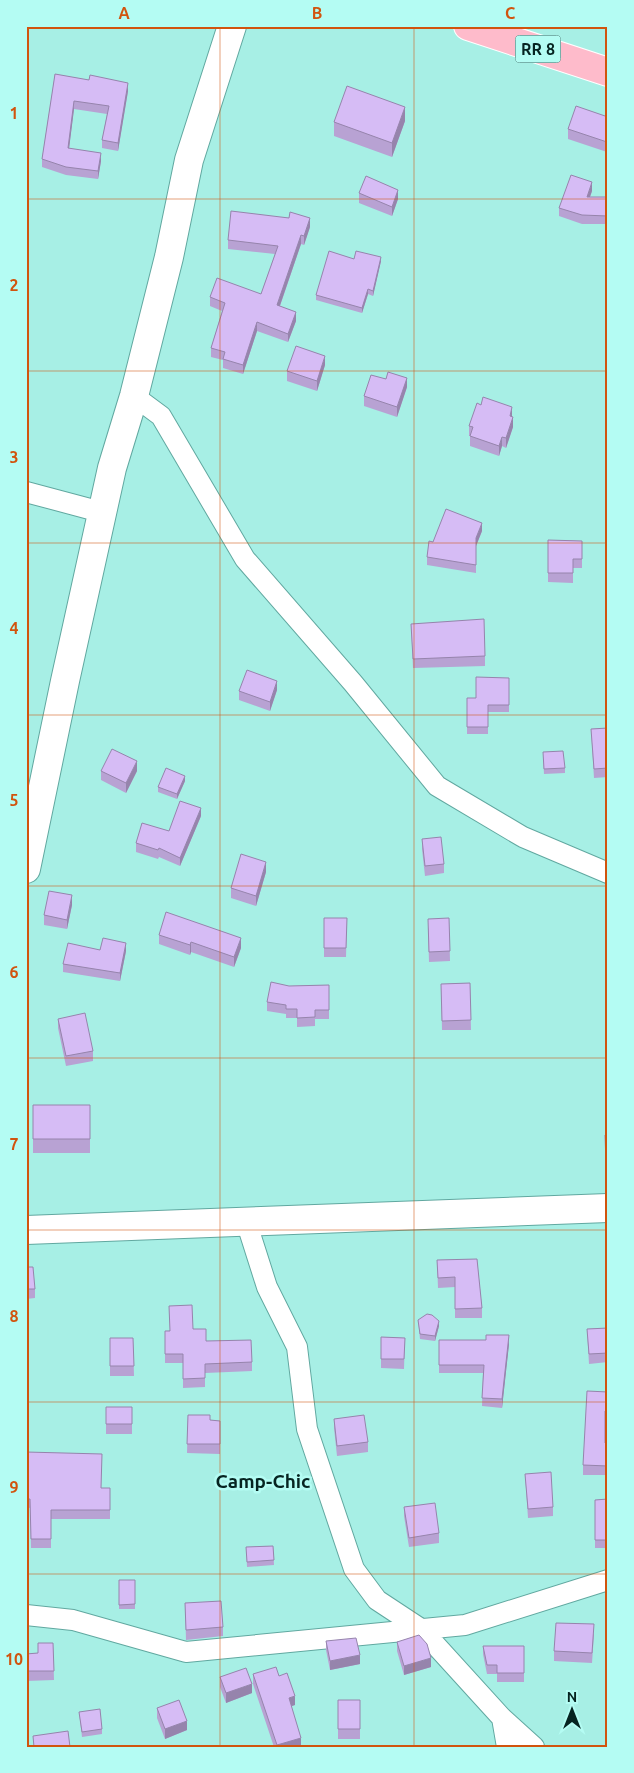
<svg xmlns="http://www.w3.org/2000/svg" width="634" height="1773" font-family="Ubuntu,sans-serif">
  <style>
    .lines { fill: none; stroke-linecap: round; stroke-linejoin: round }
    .street-casing { stroke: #61a8a0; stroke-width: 22 }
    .secondary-casing { stroke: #61a8a0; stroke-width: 30 }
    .primary-casing { stroke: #fff; stroke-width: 30 }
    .street { stroke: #fff; stroke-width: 20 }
    .secondary { stroke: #fff; stroke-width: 28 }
    .primary { stroke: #febbcb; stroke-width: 28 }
    .wall { fill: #b8a2d3 }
    .shaded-wall { fill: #9684ac }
    .building { fill: #d6bcf5; stroke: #9684ac }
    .grid { fill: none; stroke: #d1540e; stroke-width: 1; stroke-opacity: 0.55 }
    .labels { text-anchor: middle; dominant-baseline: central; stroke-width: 5; stroke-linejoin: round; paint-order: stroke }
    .shield { fill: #b4fcf3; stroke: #3a6560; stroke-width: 1 }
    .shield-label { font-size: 16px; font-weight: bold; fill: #062421 }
    .neighbourhood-label { font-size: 19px; font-weight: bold; fill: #062421; stroke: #b4fcf3 }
    .neatline { fill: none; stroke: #d1540e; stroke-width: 2 }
    .grid-label { font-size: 16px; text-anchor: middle; font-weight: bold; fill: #d1540e }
  </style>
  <rect width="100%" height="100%" fill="#a7efe5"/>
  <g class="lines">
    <g class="street-casing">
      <path id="street" d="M134 396 161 416 245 559 353 683 437 786 523 837 608 873
        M26 492 101 512
        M246 1221 267 1287 297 1347 307 1429 354 1569 377 1600 421 1629 502 1718 534 1747
        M26 1615 73 1620 186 1652 465 1625 608 1580
        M502 1718 507 1747"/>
    </g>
    <g class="secondary-casing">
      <path id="secondary" d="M26 869 65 681 112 468 134 396 169 257 189 160 232 26
        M26 1230 608 1208"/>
    </g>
    <g class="primary-casing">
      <path id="primary" d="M468 26 608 72"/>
    </g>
    <use href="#street" class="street"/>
    <use href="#secondary" class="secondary"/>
    <use href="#primary" class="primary"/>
  </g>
  <path class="wall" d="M55 74 128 91 118 151 102 148V140L107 114 74 109 69 148 101 161 98 179 66 175 42 167V159Z
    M608 117 607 152 568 139V129Z
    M405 121 392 157 334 136V122Z
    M592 191 590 197H608V224H582L559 216V208Z
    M359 193 398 199 392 216 359 203Z
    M310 227 304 245 301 244 280 306 296 321 288 342 257 331 243 374 223 368V360L211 357V348L222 311 210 306V297L261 294 275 254 228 249V240Z
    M354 259 381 261 373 296 368 294 362 313 316 300V295Z
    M325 365 317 391 287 381V371Z
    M386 379 407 387 397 417 364 406V396Z
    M512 417 513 427 506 448 502 446 499 456 470 446V436H469V426Z
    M482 531 476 546V573L427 565V557Z
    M548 540 582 541V568H573V583L548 582Z
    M411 624 485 656V666L413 668Z
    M509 678V712H488V734H467V698H476Z
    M277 690 270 711 239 700V691Z
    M608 728V777L594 778 591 729Z
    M543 757 565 768V773L544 774Z
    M101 771H137L126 793 101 780Z
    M185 781 177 799 158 792V787Z
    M201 816 180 866 159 857 158 859 136 852V843L169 831Z
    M422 839 444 864V873L425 876 422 849Z
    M266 872 256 906 231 898V888Z
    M72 905 67 929 44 925V915Z
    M324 918H347L346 957H324Z
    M449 918 450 961 429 962 428 928Z
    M159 935 241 948 234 967 191 952 190 955 159 944Z
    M100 950 126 951 120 981 63 972V964Z
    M470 983 471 1030H442L441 984Z
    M329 985V1019H315V1026L297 1027V1018H286V1014L267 1011V1002L289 986Z
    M58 1019 93 1051V1061L66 1066 58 1028Z
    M33 1105H90V1153H33Z
    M605 1135H608V1173H606Z
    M477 1259 482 1308V1318H455V1287L438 1288 437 1260Z
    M26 1267 35 1289V1298L26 1299Z
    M418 1320 439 1326 435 1341 420 1339Z
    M608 1328V1362L589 1364 587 1329Z
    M193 1329 206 1341 252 1362V1371L205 1373V1387L183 1388V1363H165V1331Z
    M381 1337 405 1338 404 1369 381 1368Z
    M110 1338H133L134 1376H110Z
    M439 1340 509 1344 502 1408 482 1406 483 1373H439Z
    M608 1392V1420H605V1443L608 1444V1475H583V1465Z
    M106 1407H132V1434H106Z
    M188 1415 210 1420 220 1421V1454L187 1453Z
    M334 1419 368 1442V1452L337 1456 334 1428Z
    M26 1452 101 1488H110V1519H51V1548H31L30 1508 26 1507Z
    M525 1474 553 1507V1516L528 1518Z
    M608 1499V1548H595V1500Z
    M404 1507 439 1533V1543L409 1547 404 1516Z
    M273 1546 274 1565 247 1567 246 1547Z
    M119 1580H135V1609H119Z
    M185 1603 223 1627V1636L186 1640Z
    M594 1634 592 1663 554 1661V1651Z
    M326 1641 360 1664 330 1670 326 1650Z
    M397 1642 431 1667 404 1675 397 1651Z
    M53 1643 54 1680 26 1681V1654L38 1653Z
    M483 1646H524V1682H497V1674H487L483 1654Z
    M253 1674 279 1676 295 1705 291 1706 301 1747H274L253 1684Z
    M220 1677 252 1693 226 1703 220 1687Z
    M338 1700H360V1739H338Z
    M157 1708 187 1730 165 1739 157 1718Z
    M79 1712 102 1729V1734L82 1737Z"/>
  <path class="shaded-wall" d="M128 83V91L118 151V143Z
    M74 101V109L68 157V148Z
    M405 107V121L392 157V143Z
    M101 153V161L98 179V171Z
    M592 182V191L587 205V197Z
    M398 190V199L392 216V207Z
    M310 218V227L304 245V236Z
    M301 235V244L277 314V305Z
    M381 257V261L373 296V291Z
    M368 289V294L362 313V308Z
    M296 312V321L288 342V334Z
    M257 322V331L243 374V365Z
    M325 356V365L317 391V381Z
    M407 378V387L397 417V407Z
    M512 407V416L510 425V416Z
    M513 417V427L506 448V438Z
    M502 437V446L499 456V446Z
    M482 523V531L476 546V538Z
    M277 681V690L270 711V702Z
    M137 761V771L126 793V783Z
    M185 776V781L177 799V794Z
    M201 808V816L180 866V858Z
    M266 862V872L256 906V896Z
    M72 895V905L67 929V920Z
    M241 938V948L234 967V957Z
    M191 942V952L190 955V945Z
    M126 943V951L120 981V973Z
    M439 1321V1326L435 1341V1336Z
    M509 1335V1344L502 1408V1399Z
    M360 1655V1664L330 1670V1661Z
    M431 1658V1667L404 1675V1666Z
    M252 1684V1693L226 1703V1693Z
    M295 1696V1705L289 1707V1698Z
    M187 1721V1730L165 1739V1729Z
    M301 1738V1747H277V1745Z"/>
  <path class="building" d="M55 74 89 80 90 75 128 83 118 143 102 140 109 106 74 101 68 148 101 153 98 171 66 167 42 159Z
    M347 86 405 107 392 143 334 122Z
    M576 106 608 117 607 142 568 129Z
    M571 175 592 182 587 197H608V216L582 215 559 208Z
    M366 176 398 190 392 207 359 193Z
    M231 211 289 218 290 212 310 218 304 236 301 235 277 305 296 312 288 334 257 322 243 365 223 359 225 352 211 348 225 303 210 297 217 278 261 294 278 246 228 240Z
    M329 251 354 259 356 251 381 257 373 291 368 289 362 308 316 295Z
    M296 346 325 356 317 381 287 371Z
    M388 372 407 378 397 407 364 396 371 375 386 379Z
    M483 397 512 407 510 416 513 417 506 438 502 437 499 446 470 436 473 427 469 426 477 403 481 405Z
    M446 509 482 523 476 538V565L427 557 429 541 433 542Z
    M548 540 582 541V559H573V573H548Z
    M484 619 485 656 413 659 411 624Z
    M247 670 277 681 270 702 239 691Z
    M476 677 509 678V705H488V727H467V698H476Z
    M608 728V768L594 769 591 729Z
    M112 749 137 761 126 783 101 771Z
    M563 751 565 768 544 769 543 752Z
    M166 768 185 776 177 794 158 787Z
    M180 801 201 808 180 858 159 848 158 850 136 843 142 823 169 831Z
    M441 837 444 864 425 866 422 839Z
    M241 854 266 862 256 896 231 888Z
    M49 891 72 895 67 920 44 915Z
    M166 912 241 938 234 957 191 942 190 945 159 935Z
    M324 918H347L346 948H324Z
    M449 918 450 951 429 952 428 919Z
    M103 938 126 943 120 973 63 964 68 943 100 950Z
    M271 982 289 986 329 985V1010H315V1017L297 1018V1009H286V1005L267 1002Z
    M470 983 471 1020 442 1021 441 984Z
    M85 1013 93 1051 66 1056 58 1019Z
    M33 1105H90V1139H33Z
    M605 1135H608V1163H606Z
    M477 1259 482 1308 455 1309V1277L438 1278 437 1260Z
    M26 1267H33L35 1289H26Z
    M192 1305 193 1329H206V1341L251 1340 252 1362 205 1364V1378L183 1379V1354H165V1331H170L169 1306Z
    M427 1314 432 1315 439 1321 435 1336 420 1334 418 1320Z
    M608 1328V1353L589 1354 587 1329Z
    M486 1335H509L502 1399 482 1398 484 1365H439V1340H486Z
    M381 1337 405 1338 404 1359H381Z
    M110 1338H133L134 1366H110Z
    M587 1391 608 1392V1411H605V1443L608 1444V1466L583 1465Z
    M106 1407H132V1424H106Z
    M188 1415H210V1420L220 1421V1444H187Z
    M364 1415 368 1442 337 1446 334 1419Z
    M26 1452 102 1454 101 1488H110V1510H51V1539H31L30 1499H26Z
    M551 1472 553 1507 528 1509 525 1474Z
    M608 1499V1540H595V1500Z
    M435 1503 439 1533 409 1538 404 1507Z
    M273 1546 274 1560 247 1562 246 1547Z
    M119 1580H135V1604L119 1605Z
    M221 1601 223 1627 186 1630 185 1603Z
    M556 1623 594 1624 592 1653 554 1651Z
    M419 1635 427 1644 431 1658 404 1666 397 1642Z
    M356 1638 360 1655 330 1661 326 1641Z
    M38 1643H53L54 1671H26V1654L38 1653Z
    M483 1646H524V1673H497V1665H487Z
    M276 1667 279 1676 287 1673 295 1696 289 1698 301 1738 277 1745 253 1674Z
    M246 1668 252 1684 226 1693 220 1677Z
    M179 1700 187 1721 165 1729 157 1708Z
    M338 1700H360V1729H338Z
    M100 1709 102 1729 82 1732 79 1712Z
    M68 1731 70 1747H34L33 1736Z"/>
  <path class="grid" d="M220 26V1747M414 26V1747M26 199H608M26 371H608M26 543H608M26 715H608M26 886H608M26 1058H608M26 1230H608M26 1402H608M26 1574H608"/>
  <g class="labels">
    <rect class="shield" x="515.5" y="35.5" width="45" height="27" rx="4"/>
    <g class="shield-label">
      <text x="538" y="49">RR 8</text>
    </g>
    <g class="neighbourhood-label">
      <text x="263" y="1481">Camp-Chic</text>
    </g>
  </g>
  <rect width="634" height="1773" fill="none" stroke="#b4fcf3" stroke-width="55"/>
  <g transform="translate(572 1710)" stroke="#b4fcf3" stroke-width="4" paint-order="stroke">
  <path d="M0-4L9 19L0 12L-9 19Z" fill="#062421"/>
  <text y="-8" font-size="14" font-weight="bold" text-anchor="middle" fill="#062421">N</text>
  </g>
  <rect x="28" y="28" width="578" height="1718" class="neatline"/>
  <g class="grid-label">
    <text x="124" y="19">A</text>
    <text x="317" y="19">B</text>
    <text x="510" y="19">C</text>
    <text x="14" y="119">1</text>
    <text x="14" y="291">2</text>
    <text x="14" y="463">3</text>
    <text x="14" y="634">4</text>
    <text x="14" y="806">5</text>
    <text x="14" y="978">6</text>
    <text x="14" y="1150">7</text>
    <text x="14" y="1322">8</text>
    <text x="14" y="1493">9</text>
    <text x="14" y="1665">10</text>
  </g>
</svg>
